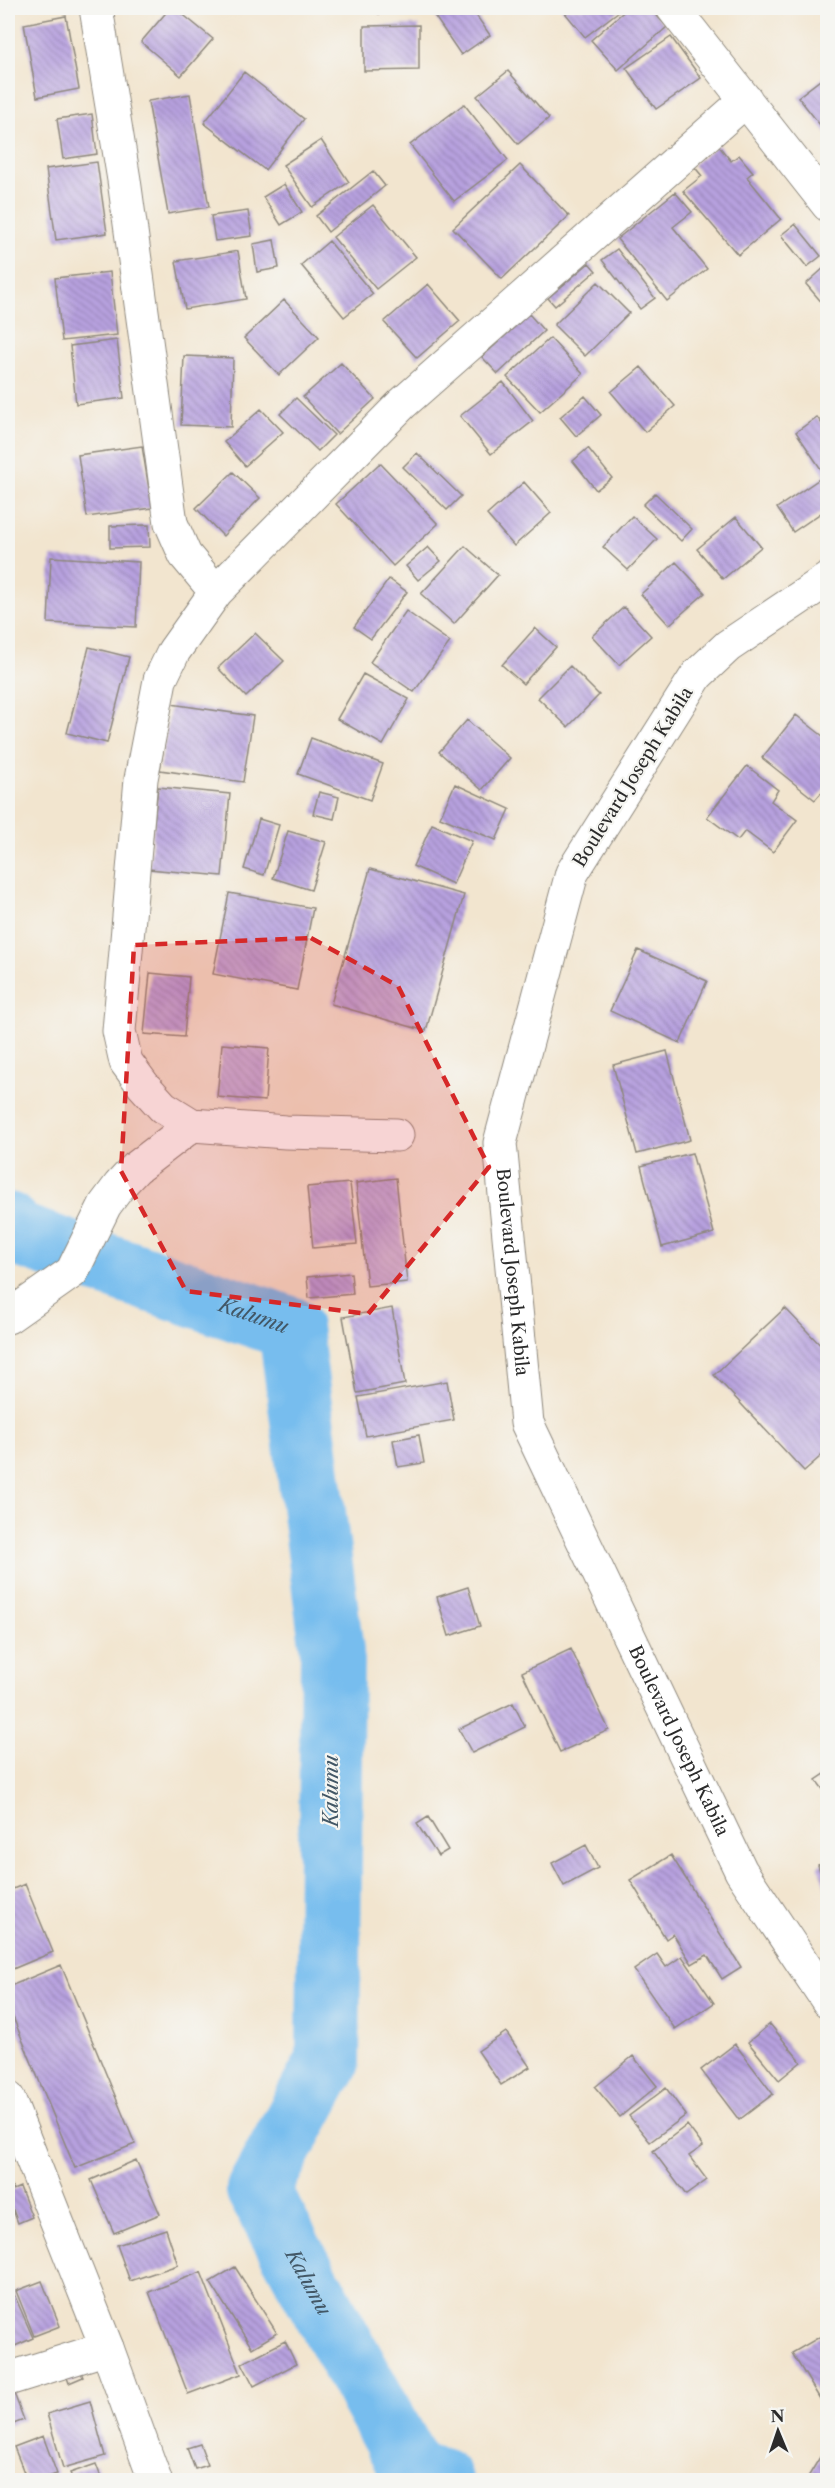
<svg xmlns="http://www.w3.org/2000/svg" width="835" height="2488" font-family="'Libre Caslon Text',serif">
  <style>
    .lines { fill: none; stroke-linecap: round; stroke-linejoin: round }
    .stream { stroke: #77bdee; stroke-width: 10 }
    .river { stroke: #77bdee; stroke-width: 64 }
    .building { fill: url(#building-back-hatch) }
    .minor-casing { stroke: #8e887d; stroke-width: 35 }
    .major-casing { stroke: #8e887d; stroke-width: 35 }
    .highway-casing { stroke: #8e887d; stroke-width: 35 }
    .minor { stroke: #fff; stroke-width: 33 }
    .major { stroke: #fff; stroke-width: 33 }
    .highway { stroke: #fff; stroke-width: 33 }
    .marked { fill: #d62828; fill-opacity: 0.2; stroke: #d62828; stroke-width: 4.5; stroke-dasharray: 12 8; stroke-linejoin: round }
    .labels { text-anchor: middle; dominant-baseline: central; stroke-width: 4.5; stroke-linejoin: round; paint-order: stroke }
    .street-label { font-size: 18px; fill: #2b2b2b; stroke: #f6f6f2 }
    .water-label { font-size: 20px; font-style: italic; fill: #425766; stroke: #f6f6f2 }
  </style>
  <defs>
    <pattern id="building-back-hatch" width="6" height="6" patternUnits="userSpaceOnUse" patternTransform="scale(1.5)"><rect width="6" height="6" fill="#b7a1df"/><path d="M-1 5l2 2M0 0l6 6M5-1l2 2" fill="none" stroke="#9583b5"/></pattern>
  </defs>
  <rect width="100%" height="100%" fill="#f6f6f2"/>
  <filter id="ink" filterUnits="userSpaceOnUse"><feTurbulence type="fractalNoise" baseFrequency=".0167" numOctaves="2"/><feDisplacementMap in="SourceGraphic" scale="12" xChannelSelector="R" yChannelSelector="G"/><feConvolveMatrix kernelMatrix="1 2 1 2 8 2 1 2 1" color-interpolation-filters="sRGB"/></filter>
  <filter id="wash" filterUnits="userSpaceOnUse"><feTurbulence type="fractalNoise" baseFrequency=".008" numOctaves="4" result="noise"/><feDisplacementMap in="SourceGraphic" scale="24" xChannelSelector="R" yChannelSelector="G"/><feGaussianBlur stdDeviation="1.35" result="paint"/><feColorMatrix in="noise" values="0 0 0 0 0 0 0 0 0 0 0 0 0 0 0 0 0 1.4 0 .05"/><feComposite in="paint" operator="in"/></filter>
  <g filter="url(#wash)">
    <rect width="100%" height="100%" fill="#f2e5cf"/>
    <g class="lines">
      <path class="stream" d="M8 1256 16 1234"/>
      <path class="river" id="s1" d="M8 1224 16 1234 290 1328 332 1651 328 2061 258 2190 413 2473 441 2480"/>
    </g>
    <g id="blocks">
      <path class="building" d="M170 8H175L213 39 181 76 141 42Z
        M375 8H389L379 14Z
        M429 8H471L490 35 461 55Z
        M561 8H623L585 37Z
        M628 8H650L667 27 618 70 591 40Z
        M66 16 79 89 37 97 24 24Z
        M419 25V70L364 71V26Z
        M671 37 701 78 656 109 626 68Z
        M508 71 549 118 518 144 477 96Z
        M244 72 304 119 265 170 204 123Z
        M828 74V135L798 97Z
        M190 94 209 207 168 214 148 101Z
        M464 104 508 160 454 201 410 145Z
        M92 114 97 154 63 159 57 119Z
        M321 140 349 182 312 207 283 165Z
        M718 145 731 161 739 155 753 172 747 177 781 219 738 255 683 191 702 176 693 165Z
        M97 162 107 233 56 240 46 169Z
        M520 165 569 216 502 279 453 228Z
        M373 171 385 186 328 232 316 216Z
        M284 184 302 212 281 225 263 197Z
        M675 192 692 212 673 227 707 269 667 301 617 239Z
        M373 205 416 257 376 289 333 237Z
        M248 211 252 236 215 241 211 216Z
        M795 224 821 256 807 267 781 235Z
        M274 240 279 268 257 272 253 244Z
        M329 241 373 294 344 317 301 265Z
        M617 249 655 298 640 309 602 260Z
        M238 251 246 299 185 309 176 261Z
        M589 263 596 271 555 306 548 298Z
        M825 267 828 270V302L824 305 806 284Z
        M110 272 117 335 62 341 55 278Z
        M598 282 629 313 585 356 554 325Z
        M428 284 460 321 417 358 384 322Z
        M284 300 319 337 279 375 244 338Z
        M529 314 544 331 498 374 482 357Z
        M550 338 583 374 540 412 507 377Z
        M117 340 124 398 76 404 70 346Z
        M184 356 233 358 231 427 181 425Z
        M341 363 375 399 337 434 303 397Z
        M641 367 675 406 645 432 611 392Z
        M503 382 533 421 491 454 460 416Z
        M585 396 601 415 576 436 560 417Z
        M296 398 334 435 318 451 280 414Z
        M261 409 283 432 245 466 224 442Z
        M817 417 828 432V508L793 532 777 508 825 475 796 432Z
        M142 446 152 508 87 517 78 455Z
        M588 448 612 478 596 490 573 461Z
        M417 453 461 496 447 510 403 467Z
        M380 463 438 524 393 566 336 504Z
        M233 472 260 498 223 536 196 508Z
        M524 482 551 513 514 546 487 515Z
        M655 493 692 529 681 541 643 505Z
        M632 516 657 539 628 570 603 547Z
        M736 517 761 547 723 579 697 549Z
        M149 525 150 547 110 548V526Z
        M465 546 498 575 454 624 421 594Z
        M428 547 441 561 418 580 406 566Z
        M51 557 139 562 136 627 48 623Z
        M676 562 705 593 669 625 641 594Z
        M389 579 407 592 371 639 354 627Z
        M624 607 651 636 619 665 592 636Z
        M406 611 450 642 414 692 370 662Z
        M535 628 556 647 523 684 502 665Z
        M255 633 284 661 246 697 218 668Z
        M89 647 129 657 107 743 67 733Z
        M570 666 599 695 568 727 538 698Z
        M363 674 409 699 383 745 337 719Z
        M171 704 253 716 243 782 160 770Z
        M796 715 828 740V785L815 800 762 758Z
        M467 720 510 758 482 790 439 752Z
        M311 738 383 764 370 800 298 774Z
        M747 766 778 790 771 801 797 820 773 852 745 831 738 840 707 817Z
        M455 784 510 809 496 840 440 817Z
        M158 787 230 794 222 876 149 869Z
        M319 792 339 797 334 819 313 814Z
        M259 819 279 825 264 875 244 869Z
        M432 824 472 841 453 884 413 866Z
        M288 831 326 842 311 890 273 878Z
        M370 869 464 895 426 1031 331 1004Z
        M229 893 313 908 297 990 213 974Z
        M638 950 707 981 680 1043 610 1011Z
        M150 973 189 977 184 1037 144 1034Z
        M222 1044 269 1048 265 1101 217 1097Z
        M667 1051 690 1140 637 1154 613 1065Z
        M692 1153 714 1233 662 1247 641 1166Z
        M396 1178 407 1282 367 1286 356 1183Z
        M350 1183 357 1244 313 1248 307 1187Z
        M351 1273 353 1294 309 1298 307 1277Z
        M392 1308 405 1384 357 1393 343 1317Z
        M785 1308 828 1353V1450L804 1471 714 1375Z
        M447 1381 454 1420 366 1436 358 1397Z
        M419 1435 424 1463 398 1467 393 1440Z
        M468 1587 480 1626 449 1636 437 1597Z
        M571 1649 609 1730 560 1752 522 1672Z
        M513 1703 525 1727 472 1753 459 1729Z
        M828 1772V1796L816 1780Z
        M428 1817 448 1850 438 1856 417 1824Z
        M586 1845 598 1868 564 1886 552 1863Z
        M671 1855 741 1967 722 1979 707 1955 692 1964 673 1934 666 1939 630 1880Z
        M828 1862V1893H827L818 1865Z
        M25 1884 53 1952 8 1971V1891Z
        M657 1954 666 1967 682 1956 714 2003 675 2029 634 1970Z
        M61 1965 135 2144 75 2168 8 2005V1987Z
        M770 2024 801 2062 779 2080 748 2042Z
        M506 2032 530 2067 501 2085 478 2051Z
        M735 2044 773 2094 739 2120 701 2070Z
        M633 2056 657 2086 620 2117 595 2087Z
        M666 2088 686 2115 650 2142 629 2116Z
        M687 2125 703 2146 689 2156 707 2180 686 2195 653 2151Z
        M136 2160 160 2214 114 2233 91 2180Z
        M8 2177 13 2190 20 2187 32 2217 18 2223 13 2210 8 2212Z
        M166 2229 178 2265 130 2281 117 2245Z
        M235 2267 277 2333 252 2348 210 2282Z
        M201 2272 241 2374 188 2394 149 2292Z
        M8 2280 33 2338 8 2349Z
        M42 2281 60 2326 34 2336 16 2291Z
        M828 2332V2412L792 2353Z
        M285 2341 296 2364 254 2386 242 2363Z
        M74 2357 83 2377 69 2383 61 2362Z
        M11 2385 24 2420 8 2426V2387Z
        M90 2401 105 2456 63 2468 47 2414Z
        M43 2436 57 2474 38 2480H27L14 2447Z
        M200 2444 208 2465 195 2469 187 2448Z
        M828 2444V2480H815L808 2477Z
        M96 2464 102 2480H73L70 2473Z"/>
    </g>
  </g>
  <g filter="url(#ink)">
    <use href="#blocks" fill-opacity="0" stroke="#8e887d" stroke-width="1.5"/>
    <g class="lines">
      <g class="minor-casing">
        <path id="minor" d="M96 8 124 180 171 523 185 555 216 592 402 404 746 100
          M673 8 828 205
          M216 592 174 651 160 680 141 779 119 1031 126 1062 143 1085 163 1107 192 1125 286 1132 397 1135
          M8 1317 72 1272 105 1205 120 1185 136 1168 192 1125
          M8 2379 107 2348"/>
      </g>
      <g class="major-casing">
        <g id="major">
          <path id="s2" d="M828 579 728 646 697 675 572 873 500 1143 527 1423 741 1871 828 2001"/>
        </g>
      </g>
      <g class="highway-casing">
        <path id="highway" d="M8 2098 107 2348 155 2480"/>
      </g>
      <use href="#minor" class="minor"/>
      <use href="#major" class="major"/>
      <use href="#highway" class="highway"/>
    </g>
  </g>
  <path class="marked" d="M311 938 398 986 489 1167 368 1314 186 1291 121 1171 134 945Z"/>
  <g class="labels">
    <g class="street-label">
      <text transform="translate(633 777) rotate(-58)">Boulevard Joseph Kabila</text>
      <text stroke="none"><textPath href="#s2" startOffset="806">Boulevard Joseph Kabila</textPath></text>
      <text stroke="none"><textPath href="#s2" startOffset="1310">Boulevard Joseph Kabila</textPath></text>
    </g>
    <g class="water-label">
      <text stroke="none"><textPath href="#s1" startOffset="264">Kalumu</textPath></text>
      <text transform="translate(331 1791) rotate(-90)">Kalumu</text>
      <text stroke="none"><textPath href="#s1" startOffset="1290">Kalumu</textPath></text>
    </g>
  </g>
  <rect width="835" height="2488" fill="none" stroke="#f6f6f2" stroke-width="30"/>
  <g transform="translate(778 2431) rotate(358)" stroke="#f6f6f2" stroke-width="4.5" paint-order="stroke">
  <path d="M0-4.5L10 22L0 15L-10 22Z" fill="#2b2b2b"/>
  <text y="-9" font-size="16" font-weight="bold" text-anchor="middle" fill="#2b2b2b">N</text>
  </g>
</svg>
